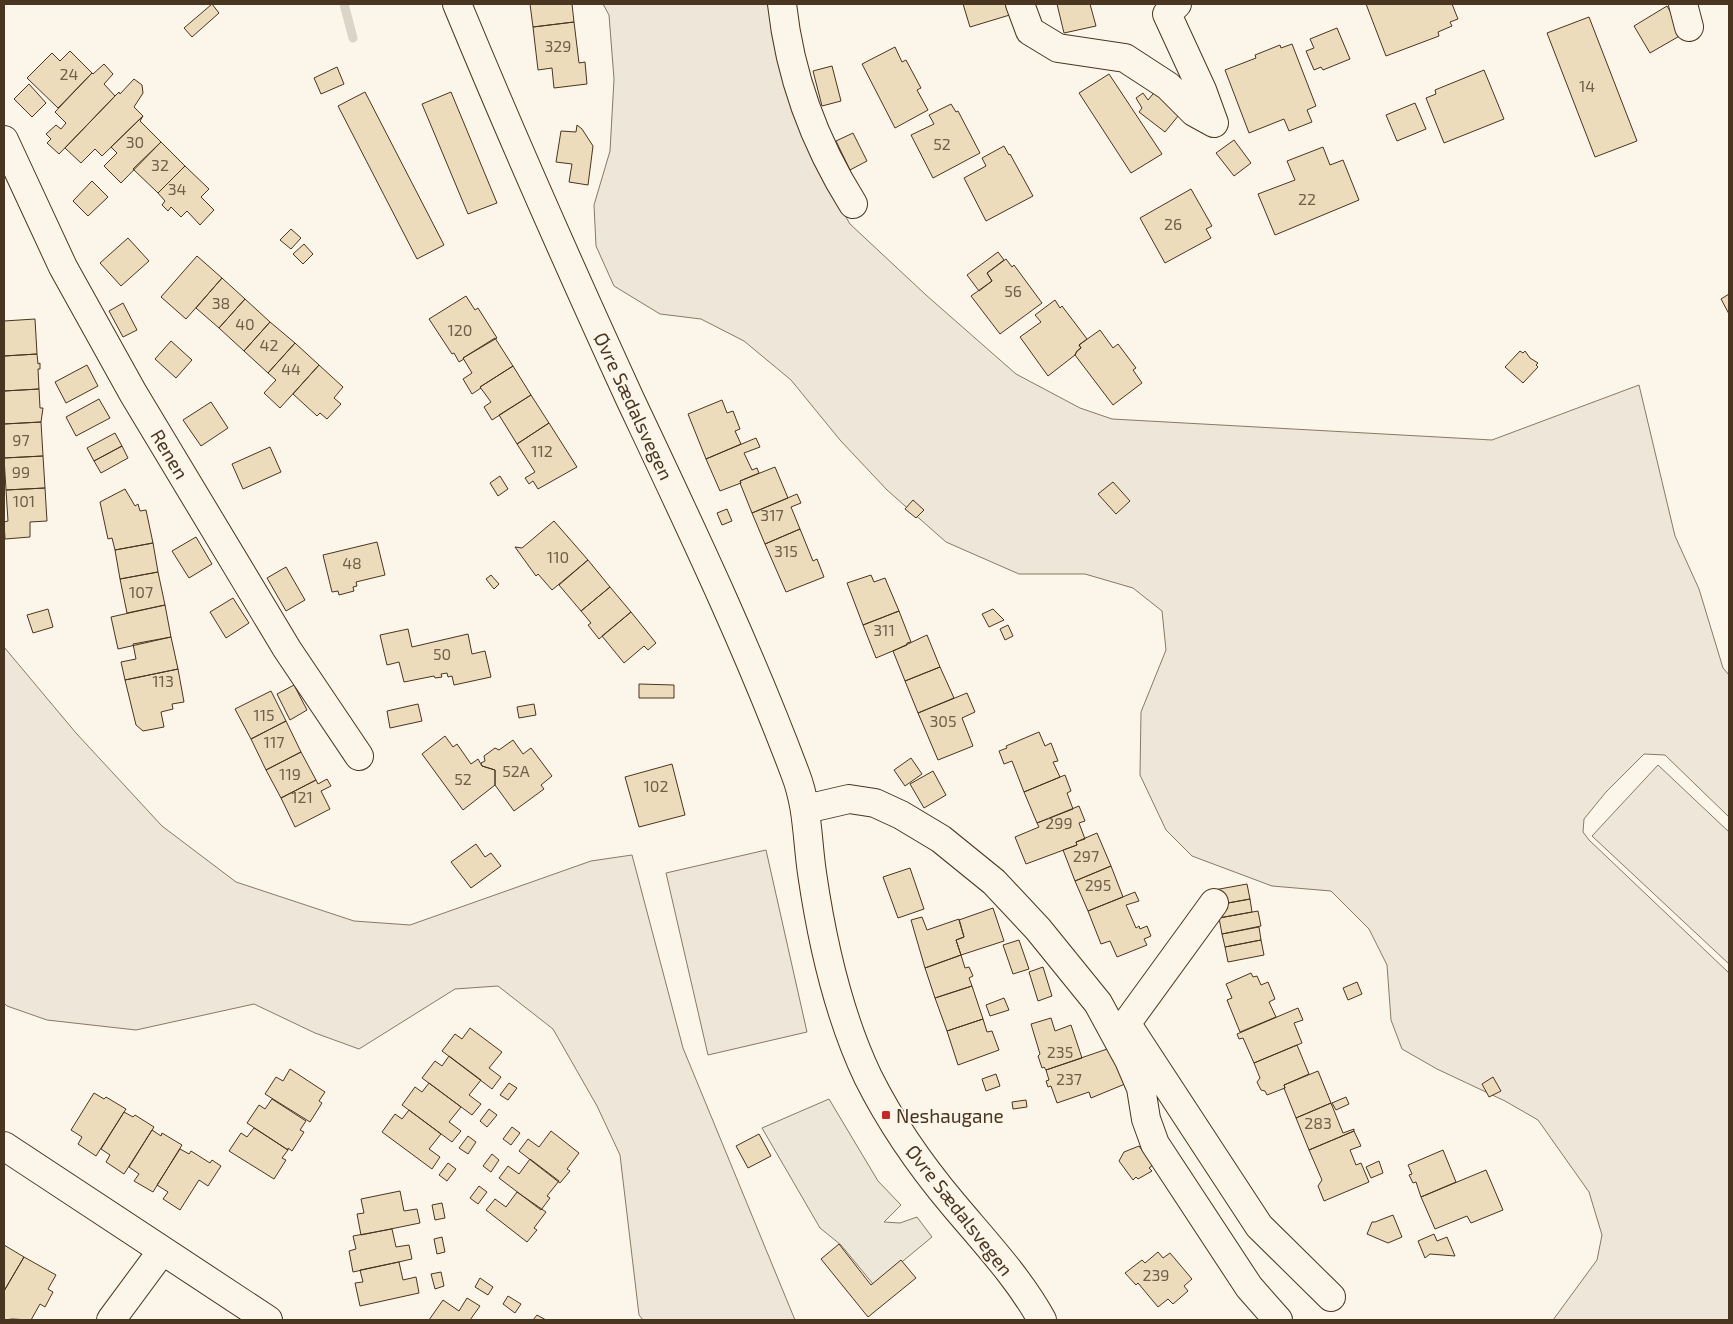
<svg xmlns="http://www.w3.org/2000/svg" width="1733" height="1324" font-family="'Exo 2',sans-serif">
  <style>
    .green { fill: #ede6d9; stroke: #887966 }
    .parking { fill: #ede7d9; stroke: #887966 }
    .lines { fill: none; stroke-linecap: round; stroke-linejoin: round }
    .stream { stroke: #dcd4c6; stroke-width: 9 }
    .building { fill: #ecdcbc; stroke: #4a3520 }
    .minor-casing { stroke: #4a3520; stroke-width: 30 }
    .minor { stroke: #fbf6e9; stroke-width: 28 }
    .poi-dot { fill: #c62828; stroke: #fbf6e9; stroke-width: 2 }
    .labels { text-anchor: middle; dominant-baseline: central; stroke-width: 4; stroke-linejoin: round; paint-order: stroke }
    .number-label { font-size: 16px; fill: #725f47 }
    .street-label { font-size: 19px; fill: #4a3520; stroke: #fbf6e9 }
    .poi-label { font-size: 19px; fill: #4a3520; stroke: #fbf6e9; text-anchor: start }
  </style>
  <rect width="100%" height="100%" fill="#fbf6e9"/>
  <path class="green" d="M603 4H768L780 63 812 159 850 224 926 295 1016 374 1080 408 1112 419 1492 440 1639 385 1675 536 1699 589 1723 668 1729 675V817L1665 755 1644 754 1606 792 1584 819 1583 832 1589 840 1729 973V1320H1553L1597 1260 1602 1235 1589 1192 1538 1120 1505 1101 1437 1069 1402 1049 1391 1020 1387 965 1369 929 1331 891 1272 886 1192 856 1166 830 1140 775 1141 712 1166 650 1162 611 1133 588 1085 574H1019L946 542 887 490 840 440 791 380 744 341 701 319 660 314 614 286 596 246 594 205 610 151 614 79 609 15Z
    M4 647 76 733 162 826 236 882 354 921 410 925 591 861 632 855 683 1048 795 1320H643L639 1315 620 1155 597 1106 553 1029 498 986 455 989 359 1049 315 1033 254 1004 136 1030 47 1020 7 1006 4 1003Z
    M1658 765 1729 832V964L1592 836Z
    M766 850 807 1032 708 1055 666 873Z"/>
  <path class="parking" d="M829 1099 878 1181 901 1205 884 1222 900 1223 917 1217 932 1237 903 1261 873 1284 841 1245 820 1228 762 1128Z"/>
  <g class="lines">
    <path class="stream" d="M344 4 353 38"/>
  </g>
  <path class="building" d="M212 4 219 13 192 37 184 28Z
    M530 4H572L574 22 533 27Z
    M963 4H1010L1013 14 970 27Z
    M1057 4H1090L1096 26 1064 33Z
    M1366 4H1452L1458 19 1450 22 1452 26 1438 32 1439 36 1386 56Z
    M1667 6 1683 34 1650 53 1634 26Z
    M1589 17 1637 141 1595 157 1547 33Z
    M574 22 579 63 585 62 587 84 554 88 552 68 538 70 533 27Z
    M1337 28 1350 59 1323 70 1321 67 1314 70 1306 51 1314 48 1310 39Z
    M1292 44 1316 106 1307 110 1312 122 1289 131 1284 119 1249 133 1225 70 1256 58 1255 55 1280 45 1281 48Z
    M895 47 902 62 906 60 921 88 917 90 928 110 895 128 862 64Z
    M70 51 92 73 58 108 27 78 52 53 60 61Z
    M104 64 113 74 104 84 115 96 59 154 47 143 51 139 46 134 56 125 61 129 66 123 55 112 92 73 93 74Z
    M832 66 841 101 822 106 813 71Z
    M337 67 344 84 321 94 314 78Z
    M1484 70 1504 119 1444 143 1426 98 1436 94 1435 90Z
    M1109 74 1162 154 1131 173 1079 93Z
    M134 79 142 85 143 93 134 107 143 116 102 156 95 149 81 163 65 148 115 96 119 92 120 94Z
    M29 84 46 103 32 117 14 99Z
    M1157 89 1183 110 1165 132 1139 112 1142 108 1136 98 1143 93 1148 100Z
    M365 92 444 245 417 259 338 106Z
    M451 92 497 203 468 214 422 104Z
    M1415 103 1426 129 1397 141 1386 115Z
    M951 104 956 112 958 111 980 153 933 178 911 135 934 124 929 115Z
    M143 116 140 121 161 142 121 183 104 166 117 153 111 147Z
    M577 125 582 129 593 146 588 185 569 182 572 164 556 162 561 131 576 132Z
    M853 133 867 161 850 170 836 141Z
    M1234 140 1251 163 1234 176 1216 153Z
    M161 142 185 166 158 193 133 169Z
    M1004 146 1009 155 1010 154 1033 196 986 221 964 178 986 166 982 158Z
    M1323 147 1330 165 1343 160 1359 200 1275 235 1258 194 1295 180 1287 161Z
    M185 166 209 189 201 197 214 210 200 225 187 211 181 217 171 207 168 211 162 205 165 201 158 193Z
    M92 181 108 197 88 216 73 201Z
    M1191 189 1212 226 1206 229 1211 238 1165 263 1140 218Z
    M291 229 301 238 291 249 280 240Z
    M128 238 149 261 121 286 100 263Z
    M304 244 313 254 303 264 293 254Z
    M998 252 1004 260 987 273 992 281 979 291 967 275Z
    M197 256 222 278 186 319 161 297Z
    M1006 259 1012 267 1014 265 1042 303 1000 334 971 296 992 281 987 273Z
    M222 278 245 299 219 328 196 308Z
    M1729 294V314L1721 299Z
    M466 296 475 310 478 308 497 338 463 358 464 359 459 362 454 353 452 354 429 319Z
    M245 299 270 322 244 351 219 328Z
    M1055 300 1060 308 1062 306 1087 339 1079 345 1081 348 1077 351 1075 355 1048 376 1020 337 1041 322 1035 315Z
    M123 303 137 330 123 337 109 311Z
    M35 319 37 354 4 356V321Z
    M270 322 295 343 268 373 244 351Z
    M1100 330 1113 348 1118 344 1136 368 1133 370 1142 383 1113 405 1075 355 1077 351 1081 348 1079 345Z
    M495 338 513 366 480 387 481 388 472 394 463 379 472 373 463 358Z
    M171 341 192 360 176 378 155 359Z
    M295 343 319 365 280 408 264 393 276 380 268 373Z
    M1520 351 1523 353 1525 351 1530 358 1538 363 1536 365 1538 367 1523 383 1505 367Z
    M37 354 38 364 40 363V369H38L39 389 4 391V356Z
    M87 365 98 386 66 403 55 382Z
    M319 365 343 387 334 398 341 404 327 419 320 413 317 416 293 394Z
    M513 366 531 395 492 420 484 407 491 402 480 387Z
    M39 389 40 408H43L41 422 4 424V391Z
    M531 395 549 423 517 444 499 415Z
    M99 399 110 418 76 436 66 417Z
    M722 400 727 413 733 411 740 429 735 431 741 444 706 459 688 414Z
    M211 402 228 428 201 446 183 420Z
    M41 422 43 456 4 458V424Z
    M549 423 577 467 538 489 533 481 529 484 525 478 535 472 517 444Z
    M115 433 122 446 94 461 87 448Z
    M756 438 760 447 744 453 752 470 757 468 759 473 740 481 741 483 720 491 706 459Z
    M122 446 128 458 101 473 94 461Z
    M270 447 281 472 243 489 232 464Z
    M43 456 45 488 6 490 4 458Z
    M775 467 788 498 752 513 740 483H741L740 481Z
    M500 476 508 489 498 496 490 483Z
    M1113 482 1130 501 1116 514 1098 494Z
    M45 488 47 521 30 522V537L5 539 4 522 8 521 6 490Z
    M125 489 135 506 138 504 140 511 146 510 153 543 115 550 112 538 108 539 100 502Z
    M797 494 801 503 791 507 800 529 765 544 752 513Z
    M913 500 924 510 916 518 905 509Z
    M727 509 732 521 722 525 717 513Z
    M554 521 588 560 552 590 538 574 536 576 515 547 522 548Z
    M800 529 813 561 817 559 824 577 786 592 765 544Z
    M196 537 212 564 189 578 172 551Z
    M377 542 385 575 356 582 357 586 353 587 354 591 339 595 338 591 332 592 323 555Z
    M153 543 158 572 120 579 115 550Z
    M588 560 610 587 581 611 559 585Z
    M286 567 305 600 286 611 267 578Z
    M158 572 165 605 127 613 120 579Z
    M491 575 499 584 494 589 486 579Z
    M871 575 874 582 885 578 899 611 863 625 847 583Z
    M610 587 631 612 599 639 588 625 591 623 581 611Z
    M233 598 249 623 226 638 210 612Z
    M165 605 171 637 118 649 111 617Z
    M48 609 53 627 33 633 27 615Z
    M993 609 1004 620 989 627 982 614Z
    M899 611 911 642 907 643V645L876 658 863 625Z
    M631 612 656 643 648 650 644 646 624 663 602 636Z
    M1008 625 1013 636 1005 640 1000 629Z
    M408 629 412 647 468 634 472 654 485 651 491 677 454 685 452 676 448 677 447 673 441 674 442 677 435 678 434 676 404 682 399 662 387 665 380 635Z
    M927 635 940 667 905 681 893 651Z
    M171 637 178 669 125 680 121 662 136 659 133 644Z
    M940 667 954 698 918 713 905 681Z
    M178 669 184 702 172 704 173 709 161 712 164 727 143 731 136 725 125 680Z
    M639 684 674 685V698H639Z
    M294 685 307 710 290 720 277 694Z
    M271 691 286 721 251 739 235 709Z
    M967 693 975 712 962 718 973 746 938 760 918 713Z
    M418 704 422 721 390 728 387 711Z
    M534 704 536 715 519 718 517 707Z
    M286 721 301 752 266 770 251 739Z
    M1039 732 1045 746 1051 743 1058 761 1053 762 1060 777 1024 792 1012 761 1004 764 999 751 1007 748 1006 746Z
    M445 736 453 747 457 744 471 764 478 759 482 766 495 770V785L463 810 422 754Z
    M513 740 523 754 531 748 552 776 541 785 544 789 514 811 495 785V770L482 766 481 763 485 761 484 756 495 748 499 750Z
    M301 752 316 780 281 798 266 770Z
    M911 758 922 774 905 786 894 770Z
    M672 764 685 815 639 827 625 777Z
    M933 771 946 795 924 808 910 784Z
    M1065 775 1071 791 1067 793 1073 809 1037 823 1024 792Z
    M327 779 331 786 321 791 330 809 295 827 281 798 316 780 318 784Z
    M1079 806 1085 821 1079 823 1085 839 1076 842 1077 845 1026 864 1015 837 1039 827 1037 823Z
    M1097 833 1111 866 1075 881 1063 850 1077 845 1076 842Z
    M476 844 485 857 491 853 501 866 471 888 451 862Z
    M1111 866 1123 897 1088 911 1075 881Z
    M910 868 924 909 898 918 883 877Z
    M1247 884 1250 899 1217 905 1214 890Z
    M1135 892 1139 901 1126 905 1136 928 1139 926 1140 929 1147 926 1151 936 1144 939 1147 945 1117 957 1110 941 1101 944 1088 911Z
    M1250 899 1252 912 1219 918 1217 905Z
    M993 908 1004 941 961 955 956 940 964 937 959 920Z
    M1258 911 1261 926 1222 934 1219 918Z
    M922 917 927 930 959 919 964 937 956 940 961 955 925 968 911 920Z
    M1259 927 1261 940 1225 947 1222 934Z
    M1019 940 1029 969 1013 974 1003 945Z
    M1261 940 1264 955 1228 962 1225 947Z
    M961 955 965 968 969 967 973 976 969 978 972 986 935 998 925 968Z
    M1043 967 1052 996 1038 1001 1029 972Z
    M1251 973 1253 977 1257 976 1261 985 1268 982 1275 999 1269 1002 1276 1017 1240 1032 1227 1000 1232 998 1226 984Z
    M1357 982 1362 994 1348 1000 1343 988Z
    M972 986 983 1019 947 1031 935 998Z
    M1004 998 1009 1010 990 1016 986 1005Z
    M1298 1008 1303 1020 1294 1023 1302 1043 1254 1063 1243 1038 1239 1039 1237 1034Z
    M1051 1018 1055 1031 1071 1025 1082 1058 1046 1070 1044 1067 1042 1068 1038 1056 1040 1054 1031 1024Z
    M983 1019 987 1032 992 1031 999 1050 958 1065 947 1031Z
    M470 1028 502 1052 489 1068 501 1077 492 1089 442 1051 455 1034 462 1039Z
    M1297 1045 1309 1074 1284 1085 1285 1088 1267 1095 1265 1091 1261 1090 1257 1082 1260 1078 1254 1063Z
    M1113 1047 1125 1084 1091 1098 1089 1092 1057 1103 1051 1086 1048 1087 1046 1081 1049 1080 1046 1070Z
    M449 1056 481 1080 469 1095 481 1104 472 1115 422 1078 435 1061 442 1066Z
    M290 1069 325 1092 319 1101 322 1103 310 1122 265 1094 276 1077 283 1081Z
    M1318 1071 1331 1103 1296 1118 1284 1088H1285L1284 1085Z
    M996 1074 1000 1086 986 1091 982 1079Z
    M1493 1077 1501 1091 1489 1097 1482 1084Z
    M429 1083 461 1107 449 1122 461 1131 452 1142 402 1105 415 1087 422 1092Z
    M509 1083 517 1088 508 1100 500 1095Z
    M94 1093 104 1099 106 1097 126 1109 96 1156 78 1144 82 1137 71 1130Z
    M1346 1097 1349 1104 1336 1110 1332 1103Z
    M272 1099 306 1121 300 1130 304 1132 292 1151 288 1148V1150L247 1123 259 1105 265 1109Z
    M1026 1100 1027 1107 1013 1109 1012 1102Z
    M1331 1103 1343 1133 1354 1129V1131L1309 1150 1296 1118Z
    M489 1109 497 1115 487 1127 480 1121Z
    M409 1110 441 1134 429 1149 440 1157 432 1169 382 1132 395 1114 402 1119Z
    M124 1112 133 1117 135 1115 154 1127 124 1174 106 1162 110 1155 101 1149Z
    M512 1127 520 1133 511 1145 503 1139Z
    M254 1128 288 1150 282 1158 286 1160 274 1179 229 1151 241 1133 247 1137Z
    M152 1130 161 1136 162 1133 182 1145 153 1192 134 1181 139 1174 129 1167Z
    M551 1131 579 1153 567 1169 570 1171 560 1183 519 1151 528 1139 539 1147Z
    M1354 1131 1361 1146 1350 1150 1356 1165 1361 1163 1369 1182 1324 1201 1318 1186 1322 1180 1309 1150Z
    M759 1134 771 1156 748 1168 736 1146Z
    M468 1136 476 1142 468 1154 459 1148Z
    M1139 1146 1153 1165 1149 1168 1152 1171 1138 1179 1136 1177 1133 1180 1119 1161 1124 1152Z
    M180 1149 189 1154 191 1151 210 1163 212 1160 221 1166 208 1186 199 1180 180 1210 163 1199 168 1192 157 1185Z
    M1443 1150 1456 1182 1421 1197 1416 1182 1413 1183 1409 1175 1412 1174 1408 1165Z
    M492 1154 499 1160 491 1172 483 1166Z
    M530 1159 559 1181 547 1196 550 1198 541 1210 499 1178 508 1166 519 1174Z
    M1379 1161 1383 1173 1371 1178 1366 1167Z
    M448 1163 456 1169 447 1181 439 1175Z
    M1486 1170 1503 1210 1471 1223 1467 1216 1435 1229 1421 1197Z
    M479 1186 487 1192 478 1204 470 1198Z
    M400 1191 404 1211 417 1209 420 1223 361 1235 357 1214 364 1213 361 1199Z
    M517 1192 546 1212 534 1228 537 1230 527 1242 486 1210 495 1199 506 1207Z
    M442 1203 445 1218 435 1220 432 1205Z
    M1393 1215 1402 1237 1388 1243 1367 1234 1372 1222H1375Z
    M392 1229 396 1247 409 1245 412 1259 353 1272 349 1251 356 1249 353 1236Z
    M1434 1234 1437 1241 1447 1237 1455 1256 1430 1254 1425 1258 1418 1241Z
    M442 1237 445 1252 437 1254 434 1239Z
    M839 1244 871 1285 901 1260 916 1278 868 1317 821 1259Z
    M4 1245 24 1257 4 1291Z
    M1158 1252 1163 1258 1170 1253 1192 1279 1184 1286 1188 1291 1173 1304 1168 1299 1158 1307 1138 1283 1136 1285 1125 1273 1142 1260 1145 1263Z
    M24 1257 56 1275 48 1289 53 1292 45 1307 40 1304 31 1320 12 1319 4 1320V1291Z
    M399 1262 403 1280 416 1277 419 1293 360 1306 355 1283 363 1282 360 1270Z
    M441 1272 444 1286 435 1289 431 1274Z
    M480 1278 493 1287 488 1295 475 1287Z
    M508 1296 521 1304 515 1313 503 1304Z
    M467 1298 480 1306 470 1320H429L443 1300 459 1311Z
    M537 1315 546 1320H533Z"/>
  <g class="lines">
    <g class="minor-casing">
      <path id="minor" d="M457 4C512 137 570 268 630 399 688 522 747 645 795 773 808 806 807 839 812 873 822 942 838 1014 868 1077 891 1123 921 1166 953 1204 984 1241 1019 1278 1042 1320
        M782 4C790 77 814 142 853 204
        M1020 4 1030 31 1058 48 1125 58 1168 86 1194 112 1214 123 1202 90 1167 14 1177 4
        M1683 4 1689 27
        M4 140 63 267 133 393 287 649 359 756
        M806 809 849 799 875 803 901 815 941 839 994 882 1038 929 1098 1003 1129 1060 1141 1088 1146 1119 1155 1144 1249 1287 1278 1320
        M1126 1024 1214 903
        M1130 1029 1259 1226 1331 1297
        M4 1146 268 1320
        M111 1320 162 1251"/>
    </g>
    <use href="#minor" class="minor"/>
  </g>
  <rect class="poi-dot" x="881" y="1110" width="10" height="10" rx="2.5"/>
  <g class="labels">
    <g class="number-label">
      <text x="558" y="45">329</text>
      <text x="69" y="73">24</text>
      <text x="1587" y="85">14</text>
      <text x="135" y="141">30</text>
      <text x="942" y="143">52</text>
      <text x="160" y="164">32</text>
      <text x="177" y="188">34</text>
      <text x="1307" y="198">22</text>
      <text x="1173" y="223">26</text>
      <text x="1013" y="290">56</text>
      <text x="221" y="302">38</text>
      <text x="245" y="323">40</text>
      <text x="460" y="329">120</text>
      <text x="269" y="344">42</text>
      <text x="291" y="368">44</text>
      <text x="21" y="439">97</text>
      <text x="542" y="450">112</text>
      <text x="21" y="471">99</text>
      <text x="24" y="500">101</text>
      <text x="772" y="514">317</text>
      <text x="786" y="550">315</text>
      <text x="558" y="556">110</text>
      <text x="352" y="562">48</text>
      <text x="141" y="591">107</text>
      <text x="884" y="629">311</text>
      <text x="442" y="653">50</text>
      <text x="163" y="680">113</text>
      <text x="264" y="714">115</text>
      <text x="943" y="720">305</text>
      <text x="274" y="741">117</text>
      <text x="516" y="770">52A</text>
      <text x="290" y="773">119</text>
      <text x="463" y="778">52</text>
      <text x="656" y="785">102</text>
      <text x="302" y="796">121</text>
      <text x="1059" y="822">299</text>
      <text x="1086" y="855">297</text>
      <text x="1098" y="884">295</text>
      <text x="1060" y="1051">235</text>
      <text x="1069" y="1078">237</text>
      <text x="1318" y="1122">283</text>
      <text x="1156" y="1274">239</text>
    </g>
    <g class="street-label">
      <text transform="translate(634 406) rotate(65)">Øvre Sædalsvegen</text>
      <text transform="translate(170 454) rotate(59)">Renen</text>
      <text transform="translate(960 1210) rotate(52)">Øvre Sædalsvegen</text>
    </g>
    <g class="poi-label">
      <text x="896" y="1115">Neshaugane</text>
    </g>
  </g>
  <rect width="1733" height="1324" fill="none" stroke="#4a3520" stroke-width="10"/>
</svg>
